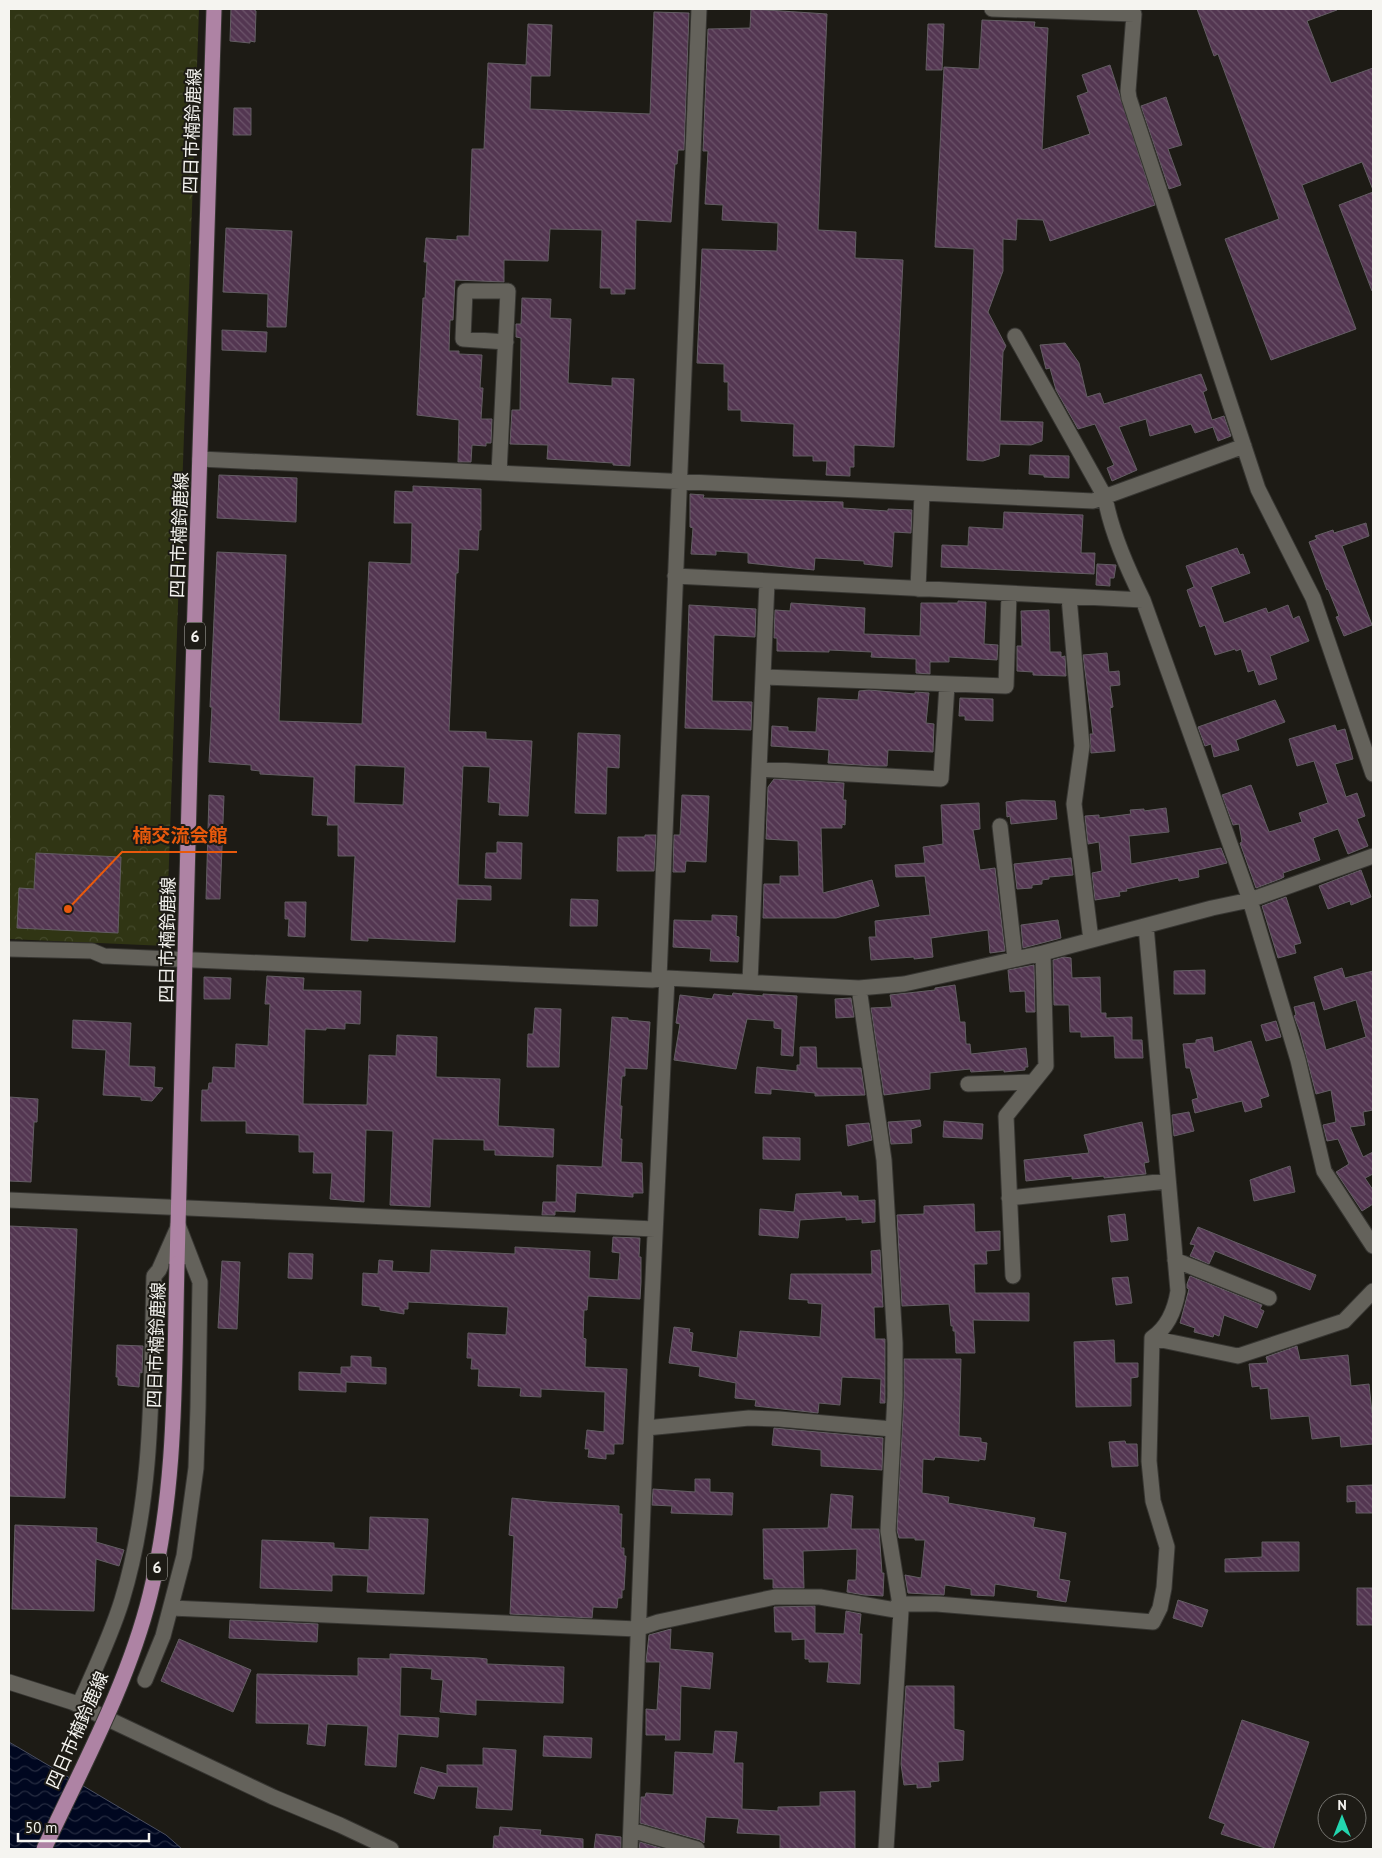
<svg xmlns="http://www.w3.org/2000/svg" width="1382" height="1858" font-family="'PT Sans','Noto Sans JP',sans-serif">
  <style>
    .park { fill: url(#park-crowns) }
    .water { fill: url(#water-waves); stroke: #4a4e5e }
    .building { fill: url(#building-back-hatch); stroke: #635d63; fill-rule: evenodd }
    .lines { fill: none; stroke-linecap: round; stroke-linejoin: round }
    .street-casing { stroke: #373632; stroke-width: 17 }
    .primary-casing { stroke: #373632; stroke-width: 17 }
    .street { stroke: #64625b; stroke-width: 15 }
    .primary { stroke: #ae83a4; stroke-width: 15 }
    .primary-bridge-casing { stroke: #373632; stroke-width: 17; stroke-linecap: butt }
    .primary-bridge { stroke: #ae83a4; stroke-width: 15 }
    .labels { text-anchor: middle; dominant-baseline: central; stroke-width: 4; stroke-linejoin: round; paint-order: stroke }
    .shield { fill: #1d1b15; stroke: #b4b3ae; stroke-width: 1 }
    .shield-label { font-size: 16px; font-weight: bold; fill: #f5f4f0 }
    .street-label { font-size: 18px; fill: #f5f4f0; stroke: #1d1b15 }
    .leader { fill: none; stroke: #e8590c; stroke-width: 2 }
    .callout-dot { fill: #e8590c; stroke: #1d1b15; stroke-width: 2 }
    .callout-label { font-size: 19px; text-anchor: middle; font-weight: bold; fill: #e8590c; stroke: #1d1b15; stroke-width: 4; stroke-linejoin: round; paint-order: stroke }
  </style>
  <defs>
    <pattern id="park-crowns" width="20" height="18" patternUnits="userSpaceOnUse" patternTransform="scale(1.25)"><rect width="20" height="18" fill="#303514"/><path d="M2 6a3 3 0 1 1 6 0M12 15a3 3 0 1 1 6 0" fill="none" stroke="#44492b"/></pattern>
    <pattern id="water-waves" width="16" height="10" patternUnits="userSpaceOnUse" patternTransform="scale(1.25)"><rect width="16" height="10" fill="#000720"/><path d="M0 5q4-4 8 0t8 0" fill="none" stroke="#262c41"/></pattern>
    <pattern id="building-back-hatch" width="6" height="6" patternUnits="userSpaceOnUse" patternTransform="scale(1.25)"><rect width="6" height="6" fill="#533651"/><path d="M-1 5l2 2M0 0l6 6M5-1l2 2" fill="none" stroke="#6c546a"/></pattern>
  </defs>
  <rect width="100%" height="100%" fill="#1d1b15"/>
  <path class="park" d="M9 9H199L166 946 9 939Z"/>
  <path class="water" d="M9 1742 166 1835 182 1849H9Z"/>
  <path class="building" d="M231 9H254V10L256 11 255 42 250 41V43L230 41Z
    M751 9 827 14 818 230 856 232 855 258 903 260 894 447 854 445V467H850V476L826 475 827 461H813V456H793L794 424 741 421V410H728V382H724V364L697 363 702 249 777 251 778 223 722 220 723 205 705 204 708 151H703L708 29 750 28Z
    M1197 9H1337V10L1307 21 1331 83 1373 68V190L1362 162 1302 185 1356 329 1271 360 1225 239 1279 219 1218 54 1214 56Z
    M654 12 689 13 684 150H678L677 164H675L671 222 636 220 635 289H625V294H611V288H600L602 230 550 229 548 261 504 260V282L455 280 453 320H450L449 351H459V354L482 355 480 388H483L481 419H492L491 443H486V446L472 445 471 462H458L459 420 417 415 423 298H425L427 262H424L426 238 457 240V236H469L472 149H484L488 63 526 65 528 24 552 25 550 76H531L530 109 650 114Z
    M982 20 1035 22 1034 27 1048 28 1042 150 1090 134 1077 96 1088 92 1082 75 1110 65 1155 205 1050 241 1043 220 1017 219 1016 240 1003 239V271L988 312 1006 346 1003 352 1000 421 1043 422 1042 441 1031 445 1000 444 999 456 983 461 967 460 974 249 935 247 944 67 979 69Z
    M928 24H944L942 70H926Z
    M1166 97 1182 145 1168 149 1181 185 1169 189 1141 106Z
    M234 108H251V135H233Z
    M1373 192V291H1372L1339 205Z
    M226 228 292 231 286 327H267L268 294 223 292Z
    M522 298 551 299 550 318 571 319 568 383 612 386V378L634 379 630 466 613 465V463L547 459 548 445 510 444 512 410H520L521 338 516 337V324H521Z
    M222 330 267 332 266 352 222 350Z
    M1065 343 1079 363 1087 397 1100 393 1104 404 1201 374 1207 390 1203 392 1212 420 1224 416 1231 436 1218 441 1213 427 1195 433 1191 424 1150 436 1146 419 1119 427 1137 470 1112 481 1107 468 1114 465 1095 424 1078 429 1056 390 1050 368 1046 369 1040 345Z
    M1030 455 1069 456V478L1044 477V475L1029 474Z
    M219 475 297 478 296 522 217 518Z
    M413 486 481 489V530H479L478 550 459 549 458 573H456L449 731 486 732V739L532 741 528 816 499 815 500 803 488 802 490 767 463 766 458 885 491 886V900L457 899 455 942 368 938V941L351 940 355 856H338V825H327L328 816 312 815 314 777 260 774V771L251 770V765L209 762 212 707H210L217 552 286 555 279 721 362 724 369 562 411 564 412 523H394L395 491 413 492ZM355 765 405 767 403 805 354 803Z
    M690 494 704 495 703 498 843 502V508L888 511V509L912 510 911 533 894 532 892 567 864 564V561L815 558 814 570 748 563V553L716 551V555L691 554 693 528 690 527Z
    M1004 512 1083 515 1081 553H1095L1094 574 941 567 942 545 968 546 969 527 1003 529Z
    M1366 523 1369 536 1342 546 1372 625 1344 636 1336 617 1339 616 1328 589 1327 590 1309 542 1317 539 1315 536 1333 530 1334 533 1337 532Z
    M1237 548 1240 555 1243 554 1250 573 1211 587 1224 623 1266 608 1268 613 1288 605 1293 619 1299 616 1309 641 1270 656 1277 679 1259 685 1254 670 1248 672 1241 649 1236 651 1235 649 1215 655 1205 625 1200 627 1187 590 1194 587 1186 566Z
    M1097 564 1116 565 1114 578H1110V586L1096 585Z
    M958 601 986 602 984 644 998 645 997 660 949 657V662H930V674L916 673V659L871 657 872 652 829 650V652L777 651V638H774L775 610 790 611 791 603 865 608 864 634 920 636 921 603H958Z
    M689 605 756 609 755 637 714 635 712 701 752 702 751 730 685 728Z
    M1049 610 1050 652H1061V657L1065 656 1066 676 1033 675V672L1017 671V646H1022L1021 611Z
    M1107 653 1109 672 1119 671 1120 685 1110 686 1113 707 1110 708 1115 751 1091 753 1090 734H1093L1083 655Z
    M869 690 915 694V692L929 693 926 723 934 724 933 752 888 750 887 766H875L828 763 829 750 771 746 772 726 788 727V731L816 732 818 698 858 700 859 691Z
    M960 698 993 699V721L965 720V716H959Z
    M1275 700 1285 722 1236 740 1239 750 1214 757 1211 744 1205 746 1198 727Z
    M1335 725 1337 731 1345 729 1353 759 1335 764 1346 797 1357 793 1365 816 1357 819 1368 846 1348 854 1338 829 1313 838 1320 860 1283 873 1284 877 1280 879 1256 888 1240 843 1242 842 1239 824 1233 825 1222 795 1251 785 1269 832 1302 822 1299 813 1328 803 1314 761 1297 766 1289 739Z
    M578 733 620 735 619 768 607 767 606 814 575 813Z
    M774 779 844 783 843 800H846L845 825 842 824V828H821L823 893 872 880 879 906 836 918H763L764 884H780V876H799L798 841 766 839 768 787Z
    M209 795 224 796 220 899H206Z
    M682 795 709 796 706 862 686 861 685 872H673L674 835H680Z
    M1022 800 1055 801 1057 819 1011 824 1010 816 1007 817 1006 802Z
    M979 803 980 829 973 830 980 870 995 868 1005 951 990 953 988 930 931 938 933 957 914 959V957L871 960 869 937H876L875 921 930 915 925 876 896 877 895 865 925 863 923 847 943 844 941 805Z
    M1166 808 1169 832 1129 836 1131 864 1221 848 1227 863 1198 870 1199 877 1179 881 1178 878 1126 889 1127 891 1119 892 1120 896 1095 900 1092 873 1102 871 1099 842 1088 844 1085 816 1099 815V818L1131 814 1130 810 1144 809V811Z
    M645 835H656L654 871H617L618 837H645Z
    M497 842 522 843 521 879 485 878 486 853H497Z
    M36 853 121 857 118 933 17 928 19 888 34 889Z
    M1071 858 1073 875 1049 877V879L1042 880V884L1032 885V888L1017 889 1014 864Z
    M1361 870 1371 897 1351 905 1350 901 1328 909 1319 886Z
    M1286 897 1301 943 1294 945 1296 953 1278 958 1262 906Z
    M571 899 598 900 597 926H570Z
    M285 902H306L305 937 288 936 289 919H285Z
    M712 915 737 916 736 936 739 937 738 962 710 961 711 949 673 947 674 920 712 921Z
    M1058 920 1061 938 1023 948 1021 925Z
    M1064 957 1071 958 1072 978 1100 977 1101 1013H1106V1018L1132 1017V1040H1142L1143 1058H1115L1114 1036 1081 1037V1032H1070L1069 1005H1054L1053 960Z
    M1034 965 1035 1012H1026L1025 991 1010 992 1008 970Z
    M1342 968 1345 978 1373 971V1110L1363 1112 1365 1125 1350 1127 1363 1157 1373 1152V1174L1365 1178 1373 1190V1204L1362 1211 1336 1172 1349 1164 1338 1139 1327 1141 1323 1125 1336 1122 1331 1090 1316 1094 1300 1032 1294 1016 1296 1015 1294 1007 1314 1002 1326 1050 1366 1037 1356 1000 1324 1010 1314 977Z
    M1205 970V994H1174V971Z
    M267 976 304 978 303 990 361 991 360 1024 345 1023V1029L326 1028V1030L305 1029 303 1104 367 1105 369 1055 396 1056 397 1035 437 1037 436 1077 500 1079 498 1126 554 1129 553 1157 495 1155V1150H484V1140L433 1139 430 1207 390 1205 393 1131 366 1130 364 1202 341 1200 330 1199 332 1173H313L314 1152H299V1135L246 1133V1121H201L202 1090H208L209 1083H212L213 1067 235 1068 236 1044 268 1046 270 1004H265Z
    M204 977 231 978 230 999H204Z
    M955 985 960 1022H965L966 1044H970L971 1054 1026 1048 1028 1067H1025V1070L1004 1072V1070L971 1072 970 1069 930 1073V1089L884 1095 871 1008 892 1007 890 995 935 990V988Z
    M733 993 763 996V994L797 996 793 1056 781 1055 782 1029 774 1028V1021L747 1019 736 1069 674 1060 680 1024 676 1023 680 995 712 999 714 994 732 996Z
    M851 998 854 1017 836 1018 835 999Z
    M535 1008 561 1009 559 1067H527L528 1034H533Z
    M612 1017 628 1018V1020L650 1022 647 1069 625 1068V1076H622L620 1106H622L620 1139H622L621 1162 642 1163 643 1193H633V1197L576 1193 575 1212 555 1211V1215H542L543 1202H556L557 1165 602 1167Z
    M73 1020 131 1023 129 1066 155 1067 154 1087 163 1088 152 1101 141 1100V1097L103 1095 106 1050 72 1048Z
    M1276 1021 1281 1037 1266 1041 1261 1025Z
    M1212 1037 1214 1052 1251 1041 1269 1096 1260 1099 1262 1107 1245 1112 1242 1101 1195 1113 1192 1100 1198 1098 1190 1068H1186L1183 1044 1196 1043V1040Z
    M800 1047H816L817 1068H861L865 1095 815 1096V1093L771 1089V1094L755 1093 757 1067 797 1071V1065H800Z
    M9 1097 38 1099 37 1122H34L31 1182 9 1181Z
    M1189 1112 1194 1131 1174 1136 1172 1115Z
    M920 1120 921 1126 911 1129 912 1143 891 1144 888 1122Z
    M944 1121 983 1124 982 1139 943 1137Z
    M1142 1122 1149 1162 1144 1163 1146 1174 1104 1178V1176L1072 1179V1176L1026 1181 1024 1160 1089 1153 1084 1135Z
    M869 1123 872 1140 848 1146 846 1125Z
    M763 1137 800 1138V1160L763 1159Z
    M1290 1166 1295 1192 1254 1201 1250 1180Z
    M841 1192 842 1196H858V1201L875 1200V1222L862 1223V1219L846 1220V1217L800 1220 798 1238 759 1235 760 1209 794 1212 796 1194Z
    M974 1204 975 1232 1000 1231V1250L986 1251 987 1264H974L975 1293H1029V1321L973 1320 975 1353H956L955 1331H953V1326H951L949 1304 902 1306 897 1215 924 1214V1206Z
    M1125 1214 1128 1240 1111 1242 1108 1216Z
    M9 1226 77 1229 65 1498 9 1496Z
    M1198 1227 1316 1275 1310 1290 1215 1251 1209 1264 1190 1256 1195 1245 1190 1244Z
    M613 1237 640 1238 639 1257H641V1282L640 1299 588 1296 587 1310H584L583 1338 586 1339 585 1367 627 1369 623 1444H614V1454H606V1459L588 1457 589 1449H585L587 1430 604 1432 605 1392 541 1389V1397L520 1396 521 1388 478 1386 479 1369H471L472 1358H467L468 1333 506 1335 508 1307 408 1302V1309H404V1314L380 1310V1307L362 1305 363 1273 378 1274 379 1260 393 1261 392 1271 430 1273 431 1250 515 1254V1247L590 1251 589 1278 618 1280 620 1253 612 1252Z
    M880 1250 883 1307H874L875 1339H885V1403H880L881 1379 842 1377 840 1405 819 1403 818 1413 755 1406 756 1400 735 1398 736 1383 699 1376 700 1367 669 1363 674 1327 690 1329 689 1332 693 1333 691 1351 737 1358 740 1331 820 1337 822 1304 808 1303V1300L789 1299 791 1274H872L871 1251Z
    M289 1253 313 1254 312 1279 288 1278Z
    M222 1261 240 1262 237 1329 218 1328Z
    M1190 1276 1262 1305 1260 1309 1264 1311 1257 1328 1224 1315 1219 1336 1214 1334 1213 1337 1194 1332 1195 1328 1180 1323 1189 1289 1187 1288V1284Z
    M1128 1277 1132 1303 1116 1305 1112 1278Z
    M1114 1340 1115 1363H1138V1377L1131 1378V1406L1076 1407 1074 1342Z
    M117 1345 143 1346 142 1373 140 1372 139 1387 118 1385V1377H116Z
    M1297 1346 1300 1360 1348 1355 1351 1386 1369 1384 1372 1413H1373V1444L1341 1447 1340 1436 1312 1439 1309 1416 1271 1419 1268 1388 1260 1389V1386L1252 1387 1249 1364 1268 1363 1266 1357Z
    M351 1356 371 1357V1367L386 1368V1384L346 1382V1392L299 1390V1372L341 1374V1367H351Z
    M904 1359H961L959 1436 981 1438V1442L987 1443 985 1460 979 1459V1461L935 1457 934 1460 923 1459 922 1493 949 1497 948 1503 1035 1518 1033 1527 1066 1533 1059 1579 1070 1581 1066 1602 1037 1597 1038 1591 995 1584 994 1596 971 1595V1589L945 1585 944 1595 908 1593 905 1575 921 1578 925 1540H915V1538H899L897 1530 904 1396Z
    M774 1428 883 1438 882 1470 821 1466V1450L772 1445Z
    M1125 1441 1126 1444H1137L1138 1466 1112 1467 1109 1442Z
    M695 1479H710V1492L733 1493 732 1515 671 1513 672 1506 652 1505 653 1489 695 1492Z
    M1373 1485V1513H1356V1501L1347 1502V1486Z
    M831 1494 853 1496 851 1529H879L882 1573H884L883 1596 864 1595 847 1592 848 1580H856L857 1549 803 1551 804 1588H773V1579H764L763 1529 828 1528Z
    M512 1498 547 1502 619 1506V1514H622L621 1548H624V1556H626L624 1590H622V1598H618L617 1608 593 1607 592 1618 510 1614 514 1536 509 1535Z
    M370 1517 428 1519 424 1594 367 1592 368 1576 340 1575H332V1591L260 1588 262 1540 334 1543V1548L369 1550Z
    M15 1525 97 1528 96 1542 124 1550 119 1566 96 1559 94 1611 12 1609Z
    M1262 1542H1299V1571L1225 1572V1559L1262 1557Z
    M1357 1588H1373V1625H1357Z
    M1178 1600 1208 1610 1202 1627 1173 1618Z
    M815 1606V1633L844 1634 846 1611 861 1614 859 1634H862L860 1684 827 1682 829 1662H809V1659H805V1639L792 1640V1632H775L774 1607Z
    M230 1620 318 1624 317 1642 229 1638Z
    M671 1629 670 1649 713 1653 710 1689 681 1686 680 1740H665L666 1735H646V1709L657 1710 660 1662H646L649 1635Z
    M179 1639 251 1670 233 1712 161 1681Z
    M390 1654 478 1658 487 1659V1664L564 1667 563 1703 476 1700V1715L440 1712 443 1680 431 1679 432 1669 401 1667 400 1716 439 1718 438 1737 398 1734 396 1767 365 1765 368 1726 327 1724 325 1746 307 1744 309 1724 256 1723 257 1674 358 1676V1658L390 1659Z
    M906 1686H954V1729L964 1731 963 1760 938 1762 939 1781 930 1782 931 1787 917 1788V1784L904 1785 901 1764Z
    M1242 1720 1309 1742 1273 1849H1268L1221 1834 1225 1824 1209 1818Z
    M715 1731 737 1732 734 1763H743L742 1809 778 1811V1807L820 1806V1792L855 1791V1849H780V1835L737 1833 739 1819 706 1817 704 1843 700 1840 640 1823 641 1797H645L646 1793 673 1795 675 1752 713 1754Z
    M544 1736 592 1738 591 1758 543 1756Z
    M483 1748 516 1750 512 1810 476 1808 478 1787 438 1786 434 1799 414 1793 421 1767 447 1774V1765H483Z
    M500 1827 541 1830 540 1835 583 1839V1849H493L494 1836H499Z
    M596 1834 621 1837V1849H594Z
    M640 1842 664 1849H639Z"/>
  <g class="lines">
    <g class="street-casing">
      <path id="street" d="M992 9 1134 14 1128 91 1129 98 1258 489 1313 598 1373 774
        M1015 336 1105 497C1111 532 1127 568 1143 600L1250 900 1298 1060 1324 1171 1373 1246
        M200 459 1093 501 1244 446
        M499 473 508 291H465L463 339 506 342
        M675 576 1143 600
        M918 589 922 494
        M1069 597 1082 746 1074 804 1091 940
        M764 677 1006 686 1009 594
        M759 769 941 779 947 685
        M1000 826 1015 959
        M9 949 92 951 104 956 652 980 667 978 859 988 904 984 1043 953 1212 908 1250 900 1373 856
        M659 978 699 9
        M750 982 767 582
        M859 988 884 1160 895 1343V1396L888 1531 901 1611 886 1849
        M968 1084 1033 1082
        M1009 1198 1167 1181
        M9 1200 655 1229
        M1175 1260 1269 1298
        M1013 1276 1006 1116 1046 1066 1043 953
        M1152 1338 1238 1356 1344 1321 1373 1291
        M646 1428 749 1418 779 1419 892 1429
        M898 1604H937L1153 1622 1160 1608 1164 1588 1167 1547 1153 1501 1149 1461 1152 1338C1168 1327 1175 1310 1178 1291L1146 926
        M171 1608 637 1629 658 1622 775 1597H820L901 1611
        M145 1680 163 1636 184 1556 196 1468 198 1407 200 1282 178 1225
        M9 1682 72 1702 273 1797 340 1825 391 1849
        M79 1705C94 1671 111 1636 122 1600 154 1495 151 1385 154 1276L159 1270 178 1227
        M631 1830 697 1849
        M630 1849 646 1428 667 978"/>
    </g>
    <g class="primary-casing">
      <path id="primary" d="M177 1264 190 765 214 9"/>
    </g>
    <use href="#street" class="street"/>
    <use href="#primary" class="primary"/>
    <g class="primary-bridge-casing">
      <path id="primary-bridge" d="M44 1849C82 1767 128 1684 150 1595 177 1486 174 1374 177 1264"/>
    </g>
    <use href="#primary-bridge" class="primary-bridge"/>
  </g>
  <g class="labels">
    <g class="shield">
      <rect x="185" y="622.5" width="20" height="27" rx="4"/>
      <rect x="147" y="1553.5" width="20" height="27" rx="4"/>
    </g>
    <g class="shield-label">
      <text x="195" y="636">6</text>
      <text x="157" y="1567">6</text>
    </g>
    <g class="street-label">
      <text transform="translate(192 131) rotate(-88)">四日市楠鈴鹿線</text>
      <text transform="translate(179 535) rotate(-88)">四日市楠鈴鹿線</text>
      <text transform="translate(167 940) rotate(-89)">四日市楠鈴鹿線</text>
      <text transform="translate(156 1345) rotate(-88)">四日市楠鈴鹿線</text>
      <text transform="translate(77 1730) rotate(-66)">四日市楠鈴鹿線</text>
    </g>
  </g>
  <path class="leader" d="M68 909L122 852H237"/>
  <circle class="callout-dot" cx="68" cy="909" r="5"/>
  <g class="callout-label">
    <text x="180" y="842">楠交流会館</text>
  </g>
  <rect width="1382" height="1858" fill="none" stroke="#f5f4f0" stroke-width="20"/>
  <g transform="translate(1342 1818)"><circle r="24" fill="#1d1b15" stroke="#73726d"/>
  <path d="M0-4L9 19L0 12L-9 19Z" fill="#23d5af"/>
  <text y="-8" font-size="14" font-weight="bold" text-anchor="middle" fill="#f5f4f0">N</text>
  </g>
  <path d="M18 1833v8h131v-8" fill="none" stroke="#f5f4f0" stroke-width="2.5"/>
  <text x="25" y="1833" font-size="15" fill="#f5f4f0" stroke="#1d1b15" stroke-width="4" paint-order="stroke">50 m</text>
</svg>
